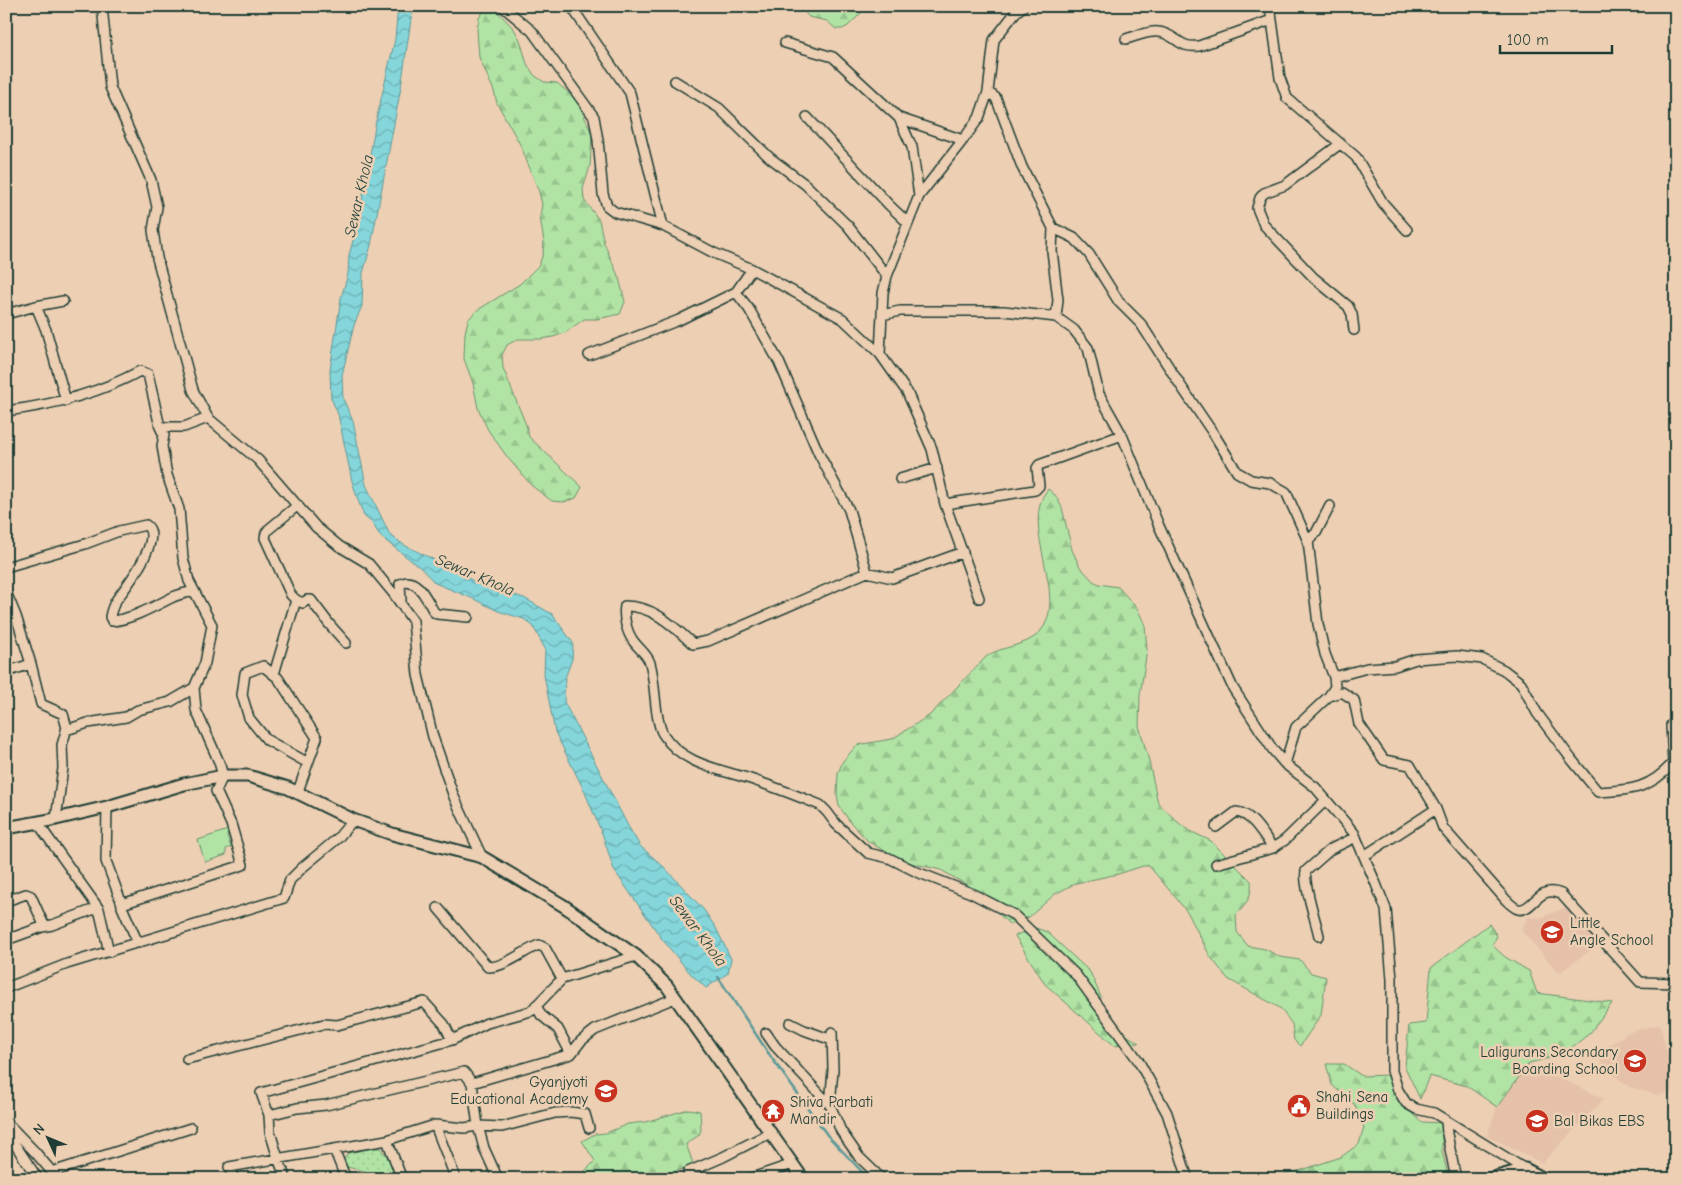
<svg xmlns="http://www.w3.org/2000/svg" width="1682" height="1185" font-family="'Comic Neue',sans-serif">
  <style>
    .built { fill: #e5c1aa }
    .grass { fill: url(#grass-dots); stroke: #68906c }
    .forest { fill: url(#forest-firs); stroke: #68906c }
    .green { fill: #b1e4a4; stroke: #68906c }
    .water { fill: url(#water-waves); stroke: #5c9998 }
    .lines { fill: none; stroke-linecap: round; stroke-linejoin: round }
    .stream { stroke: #5c9998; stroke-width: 2.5 }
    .minor-casing { stroke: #1f3d34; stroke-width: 12 }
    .tertiary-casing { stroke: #1f3d34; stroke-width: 15 }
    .minor { stroke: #edcfb3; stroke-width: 9 }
    .tertiary { stroke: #edcfb3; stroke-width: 11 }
    .labels { text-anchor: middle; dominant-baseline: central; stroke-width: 5; stroke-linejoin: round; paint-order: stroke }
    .poi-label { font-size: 15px; fill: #1f3d34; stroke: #edcfb3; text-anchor: start }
    .water-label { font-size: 16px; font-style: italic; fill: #24453c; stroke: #edcfb3 }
  </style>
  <defs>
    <pattern id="grass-dots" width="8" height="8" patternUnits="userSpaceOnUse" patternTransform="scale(1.25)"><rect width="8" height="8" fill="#b1e4a4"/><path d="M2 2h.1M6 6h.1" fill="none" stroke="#98c48e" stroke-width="1.8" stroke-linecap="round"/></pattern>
    <pattern id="forest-firs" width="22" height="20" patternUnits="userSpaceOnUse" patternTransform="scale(1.25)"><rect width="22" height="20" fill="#b1e4a4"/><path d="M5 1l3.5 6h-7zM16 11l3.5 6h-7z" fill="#98c48e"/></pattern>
    <pattern id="water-waves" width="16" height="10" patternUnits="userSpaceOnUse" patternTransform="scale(1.25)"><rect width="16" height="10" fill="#85d6db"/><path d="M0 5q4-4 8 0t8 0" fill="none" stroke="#6cafb2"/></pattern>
  </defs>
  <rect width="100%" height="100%" fill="#edcfb3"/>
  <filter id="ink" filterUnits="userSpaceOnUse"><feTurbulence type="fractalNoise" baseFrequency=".02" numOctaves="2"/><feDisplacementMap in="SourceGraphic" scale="10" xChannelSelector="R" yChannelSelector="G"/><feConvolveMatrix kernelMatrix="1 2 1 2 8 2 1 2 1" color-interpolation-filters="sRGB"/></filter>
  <g filter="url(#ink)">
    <path class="built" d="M1567 907 1599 944 1559 973 1521 930 1528 917 1540 918Z
      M1660 1024 1676 1091 1657 1095 1630 1087 1604 1068 1597 1053 1627 1033Z
      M1529 1063 1604 1099 1542 1163 1487 1136 1504 1087Z"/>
    <path class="grass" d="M374 1148H380C392 1160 392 1168 397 1179H375C369 1169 357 1170 347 1167L344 1159 348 1153Z"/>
    <path class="forest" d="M798 6H863V11L848 26 842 29H836L827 21 809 17Z
      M486 8 498 12 514 29 520 40 527 64 534 75 544 82 557 83 577 100 592 134 590 166 583 189 584 200 599 220 604 243 619 278 625 302 620 314 597 319H584L565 333 553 337 541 339H518L507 345 502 355 503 368 526 425 529 437 582 487 576 498 564 502 552 501 532 486 508 458 488 430 478 408 473 383 464 359 465 333 468 320 476 311 520 284 539 265 543 254 544 242 540 217 542 204 539 192 521 146 497 103 494 91 479 57 477 30 479 18Z
      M1048 489 1056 496 1062 508 1072 550 1080 567 1093 581 1099 584 1118 587 1137 608 1145 625 1147 650 1140 695 1139 726 1148 757 1158 803 1180 824 1192 832 1211 841 1251 881C1253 895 1245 906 1236 915L1237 932 1248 946 1265 949 1280 957 1300 960 1311 973 1326 977 1321 1015 1300 1046 1294 1040 1292 1024 1280 1008 1228 979 1210 956 1188 913 1176 898 1149 866H1143L1118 874 1076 883 1055 894 1029 917 1009 924 972 888 941 870 911 863 887 852 869 842 851 823 839 806 837 794 838 773 843 761 857 745 892 739 930 715 987 656C1002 646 1027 646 1039 633 1072 599 1017 525 1048 489Z
      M1489 924 1497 936 1492 945 1505 957 1529 971 1537 993 1612 1003 1590 1033 1562 1055 1529 1063 1497 1107 1467 1086 1429 1076 1420 1099 1405 1067 1409 1025 1426 1023 1431 968Z
      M1033 927 1047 932 1090 972 1101 997 1096 1006 1122 1032 1139 1043 1115 1046 1045 984 1015 936Z
      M1326 1064H1344L1362 1076 1389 1075 1401 1103 1422 1122 1442 1123V1151L1449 1179H1202L1205 1174 1247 1173 1271 1177 1302 1170 1341 1157 1359 1144 1364 1128 1355 1105 1332 1085Z
      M689 1109 700 1111 701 1130 699 1135 686 1144 693 1163 689 1167 676 1171V1179H582V1174L595 1161 582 1141 595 1134 606 1133 628 1124 645 1122Z"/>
    <path class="green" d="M228 830 227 836 231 847 226 849V855L205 862 198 840Z"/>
    <path class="water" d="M398 6H413L401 87 371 245 363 273 362 306 354 325 342 375 343 399 353 421 366 485 390 535 404 545 459 572 476 583 524 598 552 614 573 643 572 659 565 678 564 702 628 826 640 846 664 867 703 909 716 928 731 959 728 973 706 988 690 973 662 939 614 870 603 836 584 790 555 732 544 675 545 649 533 626 524 619 498 611 474 599 435 583 422 569 381 537 372 523 364 516 358 500 352 481 338 414 331 398 330 370 341 298 348 274 349 255 358 223 376 121 395 39Z"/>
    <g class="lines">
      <path class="stream" d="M718 977 771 1057 828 1136 869 1179"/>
      <g class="minor-casing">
        <path id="minor" d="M102 6 110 87 151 180 157 207 153 230 157 258 193 390 208 418 258 460 316 527 339 546 369 564 393 593 413 621 418 675 433 737 454 797 482 857
          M502 6 532 31 594 117 598 140 603 194 607 206 615 212 663 226 714 253 752 269 843 319 880 354 907 392 932 449 945 504 979 598
          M571 6 630 93 663 226
          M1270 6 1280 78 1287 98 1356 157 1383 203 1407 230
          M1126 39C1137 36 1154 28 1166 34 1180 40 1181 48 1199 46L1272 20
          M785 43 833 57 899 118 912 147 919 196
          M675 81 719 108 769 157 806 185 848 226 887 276
          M988 92 996 98 1022 167 1053 228 1052 251 1058 300 1056 317
          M807 117 889 205 908 223
          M899 118 963 140
          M1340 144 1285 185 1264 193 1260 198 1257 208 1264 225 1314 278 1348 306 1352 314 1354 330
          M1053 228 1074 238 1089 254 1119 302 1141 324 1181 386 1215 436 1237 472 1251 480 1270 483 1286 492 1308 541 1318 624 1325 654 1334 677 1335 687 1329 696 1296 727 1285 764
          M736 292 749 309 779 362 819 454 849 510 867 572
          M36 306 63 301
          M6 314 36 306 46 330 66 401
          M882 315 900 311H1004L1056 317 1074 330 1088 348 1099 394 1122 435 1159 526 1233 688 1273 750 1285 764 1315 787 1354 833 1376 884 1386 909 1392 979V1071L1398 1090 1406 1103 1416 1109 1434 1113 1525 1169
          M880 354 883 293 887 276 919 196 963 140 979 118 988 92 994 40 1015 13 1023 6
          M589 355 679 320 736 292 752 269
          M6 411C53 405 98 394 140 371L148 374 160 427H184L208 418
          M900 479 937 468
          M945 504 1035 490 1039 486 1037 468 1039 465 1122 435
          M298 505 269 529 266 533 265 538 291 595 296 600 303 603 307 600H311L330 625 346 643
          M1308 541 1316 533 1330 506
          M963 552 892 578 867 572 708 641 693 644C673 626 654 606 625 606 623 618 627 633 634 642 640 650 647 654 650 663 656 683 654 719 663 734 683 767 727 770 759 782 780 789 800 797 820 805L827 812 836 824 868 853 889 858 917 872 971 893 1014 915 1076 975 1138 1060 1167 1113 1188 1179
          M6 567 85 544 119 531 146 525C164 538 127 586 117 599 113 605 111 611 110 617L112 621C132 619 153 607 171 598 178 594 186 593 194 591
          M6 592 16 616 31 664
          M401 601 400 584C417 575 427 600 434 612L437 614 468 617
          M6 672 31 664 41 704 63 714 67 728 62 745 63 768 56 819
          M274 674 296 600
          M1334 677 1367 668 1395 666 1416 659 1457 656 1482 659 1504 670 1521 683 1537 713 1572 760 1598 792C1632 790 1650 789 1673 763L1671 725 1676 720
          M1329 696 1342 692 1354 700 1359 724 1384 760 1410 765 1436 809 1443 828 1506 900C1509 903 1514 908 1518 909 1528 912 1536 896 1545 893 1550 891 1556 892 1561 894L1640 982 1676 983
          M66 730 88 723 126 717 138 710 170 702 194 688
          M297 794 317 738 278 678 263 666 245 673 242 695 249 718 267 740 308 763
          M107 807 106 861 122 904V907L138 943
          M37 822 99 909 109 952
          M1216 827 1236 812C1252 813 1264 836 1273 848
          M1364 856 1436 809
          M1216 864 1273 848 1285 840 1326 800
          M6 901 26 894 31 896 43 923 42 927 6 940
          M122 904 243 865 231 824 216 791 223 776 219 762 196 710 194 688 205 663 212 625 189 581 183 558 179 509 167 475 162 446 164 435 160 427
          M42 927 52 925 92 910 99 909
          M1319 936C1316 921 1303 884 1306 871L1331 849 1356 837
          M562 979 636 956
          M6 988 67 964 284 898 290 880 303 867 338 838 353 820
          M790 1023 804 1030 832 1040
          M832 1032 833 1070 830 1105 841 1131 859 1157 882 1179
          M766 1033 775 1046 830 1105
          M571 1054 581 1041 595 1030 675 998
          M187 1059 324 1024 337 1025 424 1002 444 1024 452 1040
          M472 1083 571 1054 558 1029 541 1015 536 1005
          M269 1115 297 1108 326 1105 464 1072 472 1083 478 1126 484 1148 498 1179
          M1446 1121 1447 1134 1456 1179
          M6 1122 35 1152 58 1179
          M435 1125 456 1179
          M6 1131 38 1179
          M387 1140 402 1179
          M334 1149 346 1179
          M52 1172 191 1128
          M688 1172 723 1157 770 1133
          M234 1179 229 1167 387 1140 435 1125 464 1128 478 1126 502 1127 555 1113 571 1112 585 1114 589 1128
          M286 1179 278 1158 270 1132 269 1115 261 1093 452 1040 487 1023 531 1011 562 979 545 948 539 945C523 951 506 967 488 967L438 908
          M749 1179 793 1164"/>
      </g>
      <g class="tertiary-casing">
        <path id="tertiary" d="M6 828 56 819 107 807 184 784 223 776H248L288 788 353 820 392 834 482 857 564 906 636 956 667 986 803 1179
          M1490 1179 1525 1169 1544 1179"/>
      </g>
      <use href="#minor" class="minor"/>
      <use href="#tertiary" class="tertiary"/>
    </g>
  </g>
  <defs>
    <g id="school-disc" transform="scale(1.25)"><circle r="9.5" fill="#c8321e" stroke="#edcfb3"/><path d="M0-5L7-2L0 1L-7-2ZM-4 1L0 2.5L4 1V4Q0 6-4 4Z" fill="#fff"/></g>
    <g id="civic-disc" transform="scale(1.25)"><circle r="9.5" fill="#c8321e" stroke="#edcfb3"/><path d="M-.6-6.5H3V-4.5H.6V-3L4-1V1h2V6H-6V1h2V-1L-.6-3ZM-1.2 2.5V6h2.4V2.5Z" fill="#fff"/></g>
    <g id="temple-disc" transform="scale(1.25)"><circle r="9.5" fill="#c8321e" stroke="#edcfb3"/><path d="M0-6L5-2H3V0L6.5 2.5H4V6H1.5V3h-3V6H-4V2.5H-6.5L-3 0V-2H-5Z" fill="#fff"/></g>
  </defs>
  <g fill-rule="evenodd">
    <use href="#school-disc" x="1552" y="932"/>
    <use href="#school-disc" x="1635" y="1061"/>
    <use href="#school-disc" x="606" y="1091"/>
    <use href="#civic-disc" x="1299" y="1106"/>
    <use href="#temple-disc" x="773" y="1111"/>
    <use href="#school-disc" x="1537" y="1121"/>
  </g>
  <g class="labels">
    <g class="poi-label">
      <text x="1570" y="923">Little<tspan x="1570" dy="17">Angle School</tspan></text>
      <text x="1618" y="1052" text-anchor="end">Laligurans Secondary<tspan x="1618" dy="17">Boarding School</tspan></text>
      <text x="588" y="1082" text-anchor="end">Gyanjyoti<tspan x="588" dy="17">Educational Academy</tspan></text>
      <text x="1316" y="1097">Shahi Sena<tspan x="1316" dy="17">Buildings</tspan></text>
      <text x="790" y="1102">Shiva Parbati<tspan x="790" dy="17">Mandir</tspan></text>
      <text x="1554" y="1121">Bal Bikas EBS</text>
    </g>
    <g class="water-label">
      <text transform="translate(359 196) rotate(-77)">Sewar Khola</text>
      <text transform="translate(475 575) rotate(23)">Sewar Khola</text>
      <text transform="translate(698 931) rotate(53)">Sewar Khola</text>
    </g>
  </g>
  <rect width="1682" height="1185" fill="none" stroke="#edcfb3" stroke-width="25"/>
  <rect x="12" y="12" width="1657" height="1160" fill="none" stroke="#1f3d34" stroke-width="2" filter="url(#ink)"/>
  <g transform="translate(48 1138) rotate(314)" stroke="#edcfb3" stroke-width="4" paint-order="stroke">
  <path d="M0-4L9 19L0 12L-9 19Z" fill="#1f3d34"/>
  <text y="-8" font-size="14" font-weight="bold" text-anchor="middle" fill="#1f3d34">N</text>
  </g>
  <path d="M1500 45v8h112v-8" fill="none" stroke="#1f3d34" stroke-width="2.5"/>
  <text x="1507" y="45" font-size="15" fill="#1f3d34" stroke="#edcfb3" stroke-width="4" paint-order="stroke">100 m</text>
</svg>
